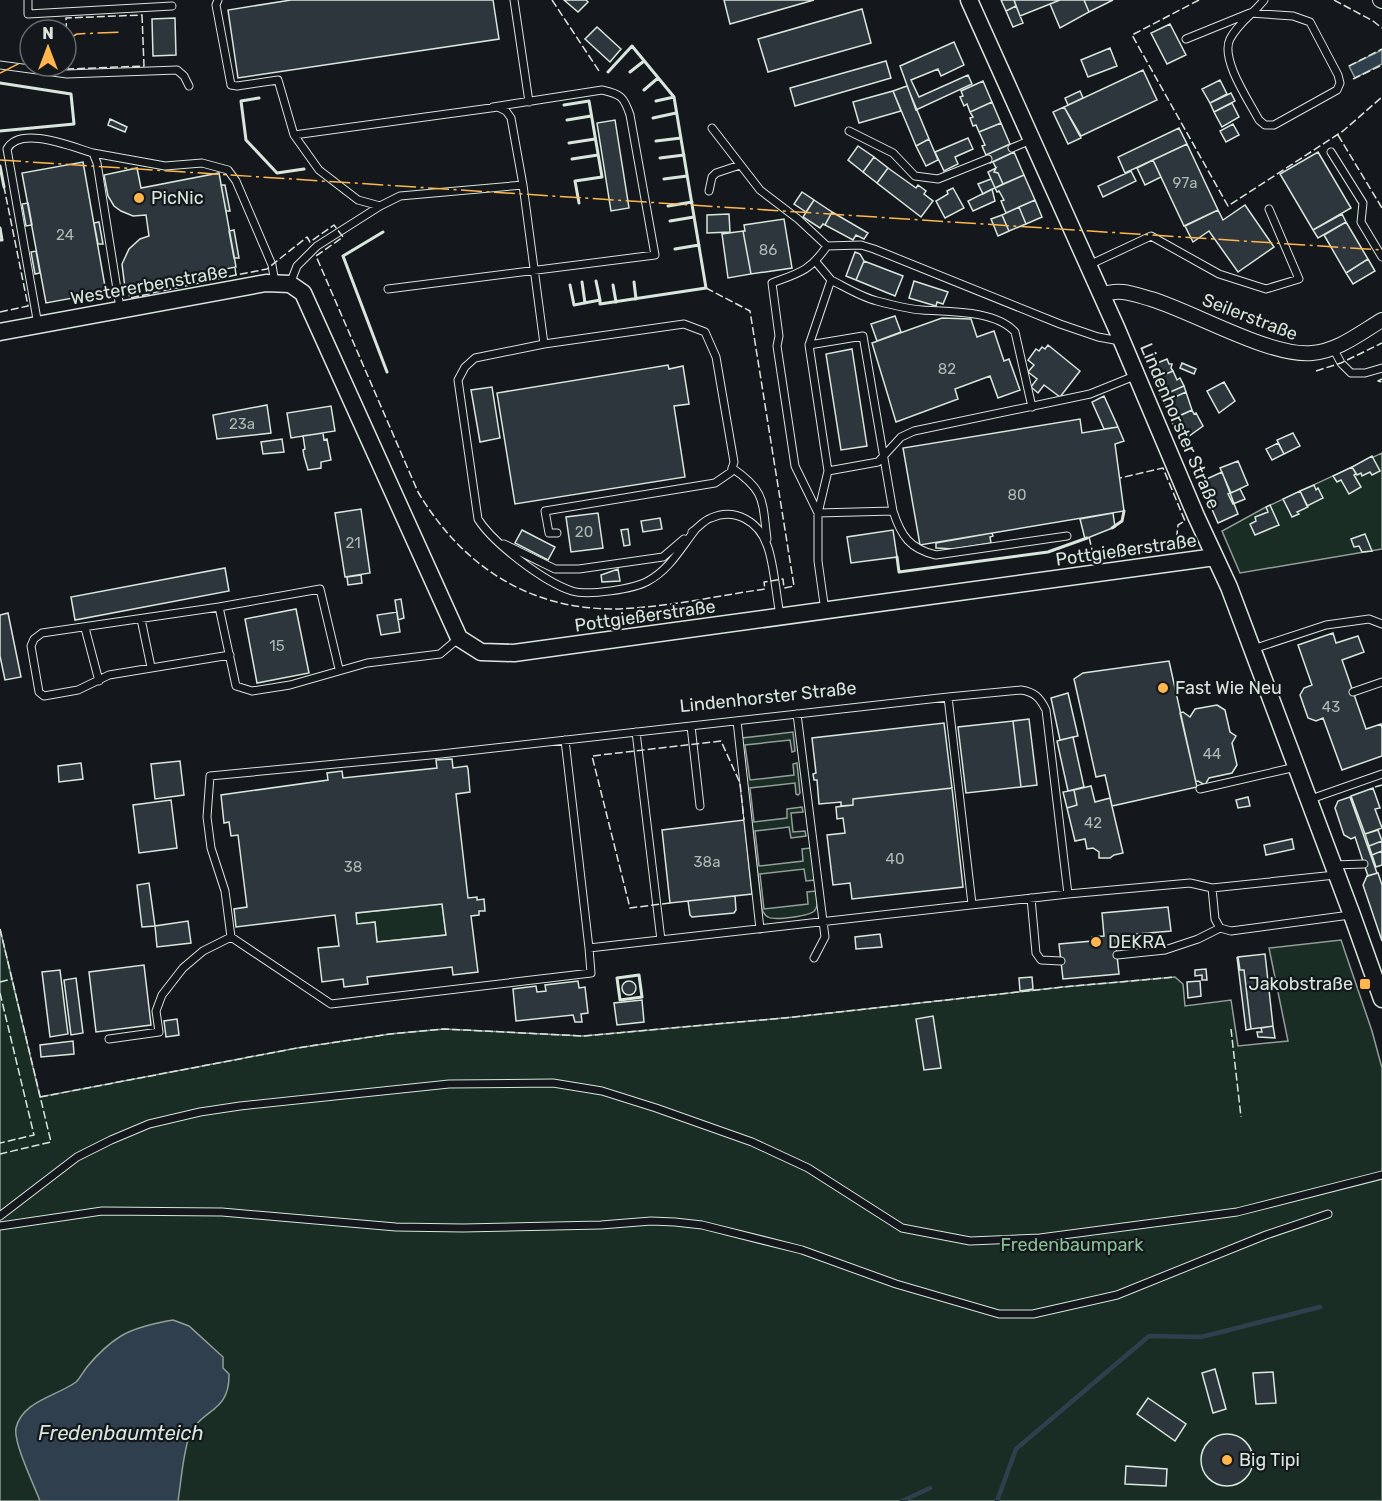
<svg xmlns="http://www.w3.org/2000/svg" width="1382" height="1501" font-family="Rubik,sans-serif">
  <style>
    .green { fill: #1a2d24; stroke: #939e99; stroke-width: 1.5 }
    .water { fill: #2f3f4d; stroke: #939e99; stroke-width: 1.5 }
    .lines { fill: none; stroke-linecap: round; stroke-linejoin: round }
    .stream { stroke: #2f3f4d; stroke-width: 4.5 }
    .building { fill: #2c363c; stroke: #d8e6dc; stroke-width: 1.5; fill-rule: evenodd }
    .service-casing { stroke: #d8e6dc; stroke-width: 9 }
    .minor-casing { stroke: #d8e6dc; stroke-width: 16 }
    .tertiary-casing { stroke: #d8e6dc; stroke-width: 19 }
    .service { stroke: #14181c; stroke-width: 7 }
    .minor { stroke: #14181c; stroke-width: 14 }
    .tertiary { stroke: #14181c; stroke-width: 16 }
    .fence { stroke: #d8e6dc; stroke-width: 1.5; stroke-dasharray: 8 3; stroke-linecap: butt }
    .wall { stroke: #d8e6dc; stroke-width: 3 }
    .power { stroke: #ffb74d; stroke-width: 1.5; stroke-dasharray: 21 4.5 3 4.5; stroke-linecap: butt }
    .poi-dot { fill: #ffb74d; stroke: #14181c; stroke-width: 2 }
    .labels { text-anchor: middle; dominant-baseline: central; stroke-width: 4.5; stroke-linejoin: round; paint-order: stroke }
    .number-label { font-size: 15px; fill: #adbab4 }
    .poi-label { font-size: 18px; fill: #d8e6dc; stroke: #14181c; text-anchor: start }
    .street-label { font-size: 18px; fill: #d8e6dc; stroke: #14181c }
    .park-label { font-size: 18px; fill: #8ac095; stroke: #14181c }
    .water-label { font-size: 20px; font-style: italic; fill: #d8e6dc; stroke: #14181c }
  </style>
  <rect width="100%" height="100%" fill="#14181c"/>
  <path class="green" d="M1382 453V549L1240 573 1222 531 1264 508Z
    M793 732 795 751 792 752 790 740 745 745 750 780 794 775 793 764 797 763 800 793 798 795 796 794 795 783 750 788 754 822 787 818V809L802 807 803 812 791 813 793 832 805 831 806 836 791 838 789 827 755 831 759 866 803 861 802 849 811 848 815 880 806 881 804 869 760 874 764 909 808 904 807 892 816 891C817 896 819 905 815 910 812 916 774 921 768 917 765 916 764 913 762 910L742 738Z
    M442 904 446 935 377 942 375 922 357 924 356 913Z
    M0 929 40 1097 297 1048 390 1034 444 1029 583 1036 794 1017 1063 987 1175 977 1183 984 1185 1006 1231 1000 1238 1046 1288 1041 1269 948 1341 940 1372 1031 1382 1068V1501H0Z"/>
  <path class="water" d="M1382 50V64L1355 78 1349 66Z
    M173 1320 189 1326 223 1357V1368L229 1374C230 1414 200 1408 189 1437 183 1454 181 1482 178 1501H40C34 1485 13 1442 16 1428 22 1401 57 1396 76 1382 80 1378 83 1372 87 1367 96 1356 108 1344 121 1336 136 1327 155 1323 173 1320Z"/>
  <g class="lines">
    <path class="stream" d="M902 1501 930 1488
      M997 1501 1016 1449 1149 1336 1201 1337 1320 1307"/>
  </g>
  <path class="building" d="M291 0H493L499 39 238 78 228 10Z
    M564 0H586L588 2 578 12Z
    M724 0H814L730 24Z
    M1001 0H1014L1016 6 1006 11Z
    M1014 0H1060L1020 16Z
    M1060 0H1084L1089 12 1060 28 1050 4Z
    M1084 0H1113L1089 12Z
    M1016 6 1023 23 1013 27 1006 11Z
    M862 9 871 43 768 72 758 39Z
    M175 18 176 55 153 56 152 19Z
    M1170 24 1186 55 1167 64 1151 33Z
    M597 27 621 49 610 62 585 39Z
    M954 42 964 65 941 76 938 69 911 80 919 97 968 75 972 84 916 110 900 66Z
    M1110 48 1117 66 1088 77 1081 60Z
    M886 61 891 78 795 106 790 88Z
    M1143 70 1157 100 1081 136 1064 107Z
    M1220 80 1227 94 1210 103 1202 89Z
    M983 81 992 102 970 112 967 104 964 106 960 97 963 96 961 91Z
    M907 86 929 139 916 146 893 91Z
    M893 91 901 111 859 123 853 102Z
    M1080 91 1083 98 1068 105 1065 98Z
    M1231 93 1235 101 1214 112 1210 103Z
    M992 102 1001 123 979 132 976 125 973 126 970 118 973 117 970 112Z
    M1232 103 1239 117 1222 127 1214 112Z
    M1064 107 1081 138 1068 144 1053 112Z
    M110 119 127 127 125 132 108 125Z
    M615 120 629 208 611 211 597 123Z
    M1001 123 1010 144 986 155 982 146 985 145 979 132Z
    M1233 124 1239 135 1226 142 1220 131Z
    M1179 128 1187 144 1125 173 1118 157Z
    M968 138 973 149 955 157 958 164 944 171 935 152Z
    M929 139 938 160 926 166 916 146Z
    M1010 144 1014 152 990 163 986 155Z
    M1187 144 1218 210 1184 226 1153 160Z
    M858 146 874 157 863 172 848 160Z
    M1014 152 1024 175 1003 184 998 173 994 172 996 168 993 162Z
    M1318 152 1351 208 1313 230 1280 174Z
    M874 157 888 168 877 183 863 172Z
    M1153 160 1161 177 1145 185 1137 168Z
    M83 162 106 292 46 303 22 173Z
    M137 168 141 188 219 173 236 267 125 288 122 264 129 249 140 239 149 236 146 215 133 216 121 211 114 206 108 196 104 175Z
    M888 168 916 188 918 185 926 191 924 194 933 201 921 217 877 183Z
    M996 168 994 172 998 173 1003 184 995 188 988 172Z
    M1131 171 1136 181 1103 197 1098 186Z
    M1024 175 1035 200 1006 213 1001 201 1004 200 999 191 997 192 995 188Z
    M991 179 995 188 983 194 978 184Z
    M221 185H225L230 211H226Z
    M953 188 964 208 945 218 936 201 948 194 947 191Z
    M992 189 995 201 973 211 968 201Z
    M802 192 814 200 806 212 794 204Z
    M814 200 832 212 825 225 823 224 820 228 803 217Z
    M1035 200 1042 217 1026 224 1019 207Z
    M28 203 32 225 26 226 22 204Z
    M1245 205 1274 247 1238 272 1209 231 1193 242 1185 226 1218 210 1223 220Z
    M1019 207 1026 224 1009 231 1002 215Z
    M832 212 868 233 864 239 856 235 853 240 825 225Z
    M729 214 730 232 707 233V215Z
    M1342 214 1346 222 1318 238 1313 230Z
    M1002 215 1009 231 998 236 991 219Z
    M784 219 792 268 751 274 743 231H745L744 225Z
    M99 222 103 244H98L94 223Z
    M1346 222 1368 259 1346 273 1324 235Z
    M234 230 239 258H234L229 231Z
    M743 231 751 274 728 278 722 234Z
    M36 251 40 273 35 274 31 252Z
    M855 252 860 254 864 261 856 280 846 276Z
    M1368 259 1375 271 1353 284 1346 273Z
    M864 261 903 276 895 296 856 280Z
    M914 281 948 292 943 304 937 302 936 306 909 298Z
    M895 316 901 332 877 341 871 324Z
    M942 318 971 319 977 337 994 331 1004 361 1009 359 1020 390 998 398 990 376 955 389 958 399 896 422 872 343Z
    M1048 345 1080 371 1060 397 1044 385 1038 393 1031 387 1037 379 1028 372 1034 365 1028 360 1036 349 1039 351 1042 347 1045 349Z
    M852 349 867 446 841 450 826 354Z
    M1167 359 1169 364H1172L1171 368 1173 371 1154 379 1148 367Z
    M1182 363 1196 369 1194 374 1180 368Z
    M668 365 669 369 683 366 689 404 674 406 685 477 515 504 497 393Z
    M1173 371 1177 380 1180 378 1184 386 1161 396 1154 379Z
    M1224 382 1235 401 1219 413 1207 391Z
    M1184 386 1186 392 1164 402 1161 396Z
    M492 387 500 438 480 442 471 390Z
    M1186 392 1192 410 1172 419 1164 402Z
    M1104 396 1118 427 1104 429 1092 402Z
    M267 405 271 433 217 439 213 415Z
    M331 406 335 431 291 438 287 413Z
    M1192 410 1194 414 1196 413 1203 426 1185 439 1180 438 1171 420Z
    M1080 419 1082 433 1118 427 1124 441 1115 444 1124 511 920 545 903 448Z
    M323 433 324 440 327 439 331 460 321 462V468L308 470 304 456 303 450 305 449 303 436Z
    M1293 433 1300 446 1284 454 1277 440Z
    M282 439 284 452 263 454 261 442Z
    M1278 443 1284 454 1272 460 1266 449Z
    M1372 456 1380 471 1372 475 1370 472 1362 476 1361 473 1357 475 1352 467Z
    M1238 461 1248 485 1231 493 1220 468Z
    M1352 467 1356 474 1354 475 1361 487 1349 494 1341 480 1337 482 1333 476Z
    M1222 472 1238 514 1218 523 1200 482Z
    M1314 485 1316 490 1318 488 1323 498 1307 506 1300 491Z
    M1240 489 1245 499 1233 504 1228 494Z
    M1300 491 1308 507 1297 512 1299 514 1292 517 1283 499Z
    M1270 505 1279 525 1255 535 1250 524 1256 521 1255 517 1268 512 1266 507Z
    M361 509 370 573 345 577 335 513Z
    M598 513 603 548 571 552 566 517Z
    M1113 513 1115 527 1085 539 1080 519Z
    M660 518 662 529 643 532 641 521Z
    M628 529 630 545 624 546 621 530Z
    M522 530 555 547 548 560 515 543Z
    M893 530 897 557 851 563 847 537Z
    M992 533 993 536 990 537 991 543 954 549 936 548V543Z
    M1365 534 1372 551 1362 552 1359 546 1354 547 1351 539Z
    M225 568 229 591 75 620 71 597Z
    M618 569 620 581 602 582 601 575Z
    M361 575 362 583 348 585 347 577Z
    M401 599 404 618 398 620 395 600Z
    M296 609 309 673 257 683 245 619Z
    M397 612 400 632 381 635 377 615Z
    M8 613 21 677 5 680 0 656V615Z
    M1333 633 1336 643 1358 636 1364 652 1342 660 1366 729 1381 724 1382 728V756L1342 770 1323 718 1316 721 1308 718 1300 695 1304 688 1312 685 1298 645Z
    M1169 661 1197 787 1112 806 1105 775 1096 777 1074 679 1083 673Z
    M1068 693 1078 736 1060 740 1051 698Z
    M1217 705 1225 710 1230 732 1236 736 1232 743 1237 765 1232 773 1209 778 1205 785 1198 781 1196 782 1180 713 1183 712 1190 717 1195 709Z
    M1029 719 1037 785 1021 787 1013 721Z
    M1013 721 1021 787 966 793 958 727Z
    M944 723 952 788 853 799V805L841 806V802L819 804 817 780H814L813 774 816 773 812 738Z
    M1073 737 1084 787 1068 791 1057 741Z
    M452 759 453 768 467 766 468 769 470 792 456 794 468 898 477 897V900L484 899 485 911H479V915L471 916 478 972 453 975 452 967 367 977 368 984 344 987 343 979 322 982 318 948 339 946 335 915 236 927 234 909 247 907 238 835 231 836 229 822 224 823 221 795 328 780 327 773 342 771 343 778 437 768 436 760ZM442 904 446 935 377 942 375 922 357 924 356 913Z
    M180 761 184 795 155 799 151 764Z
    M81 763 83 779 59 782 58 766Z
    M1091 786 1095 802 1110 798 1123 853 1114 855 1110 858H1099V852L1093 848 1087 849 1085 839 1075 841 1067 808 1077 805 1074 790Z
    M952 788 963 887 852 899 850 883 833 885 827 835 845 833 843 818 837 819 836 807 853 805V799Z
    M1373 788 1380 808 1375 809 1382 828 1365 834 1351 796Z
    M1074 790 1077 805 1067 808 1063 792Z
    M1248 797 1250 806 1238 808 1236 800Z
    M1350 797 1377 873 1368 876 1355 837 1351 839 1344 835 1335 808 1338 801Z
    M171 800 177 848 139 853 133 805Z
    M744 820 752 894 670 903 662 830Z
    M1378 830 1382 841 1369 846 1365 834Z
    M1292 839 1294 849 1266 855 1264 845Z
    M1382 841V851L1372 855 1369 846Z
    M1382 851V865L1376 867 1372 855Z
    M1378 873 1382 885V941L1363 885 1367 876Z
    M149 883 155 926 142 927 137 885Z
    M735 896 736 910 734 913 692 917 690 915 688 901Z
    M1168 907 1171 931 1115 936 1119 974 1063 979 1059 944 1092 941V937L1104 936 1102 913Z
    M188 921 191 943 157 947 155 926Z
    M880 934 882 947 856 949 855 937Z
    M1265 954 1273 1026 1251 1029 1244 970H1240L1238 957Z
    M1237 957 1240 970H1244L1251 1029 1246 1030Z
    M144 965 151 1025 96 1032 89 972Z
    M1206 969 1207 980H1202V975L1195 976V970Z
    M60 970 68 1034 50 1037 42 972Z
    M1032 977 1033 989 1020 991 1019 978Z
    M76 978 83 1033 71 1035 64 980Z
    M622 988a7 7 0 1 1 14 0a7 7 0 1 1-14 0Z
    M578 981 579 988 585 987 588 1013 581 1014 582 1022H575L573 1015 516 1021 513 989 536 986 537 992 546 991 545 985Z
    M1200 981 1201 996 1188 998 1187 982Z
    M642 1000 644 1022 617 1025 614 1003Z
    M933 1016 941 1068 924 1070 916 1019Z
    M177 1019 179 1035 166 1037 164 1021Z
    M1273 1026 1275 1038 1258 1037 1257 1032H1262L1261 1028Z
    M73 1041 74 1054 41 1057 40 1045Z
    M1215 1369 1226 1409 1213 1413 1202 1373Z
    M1273 1372 1276 1403 1256 1404 1253 1373Z
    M1148 1398 1186 1424 1175 1441 1137 1414Z
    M1201 1460a26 26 0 1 1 52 0a26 26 0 1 1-52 0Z
    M1126 1466 1167 1469 1166 1486 1125 1484Z"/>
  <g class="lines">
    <g class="service-casing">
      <path id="service" d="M28 0V14L172 6
        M218 0 216 5 231 85 237 86 278 80 294 135
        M514 0 529 102
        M1186 39 1250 13 1293 16 1310 22 1338 75 1340 83 1337 90 1274 125H1265L1259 120C1249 101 1220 59 1230 39 1238 23 1254 13 1264 0
        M0 65 67 74 177 70 184 76 189 86
        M712 128 760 190 798 219 827 246C810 271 799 273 772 283L779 336 777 346 795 466 818 513 893 511 863 336 809 345
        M849 131 893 153 915 176 938 179 988 159
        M1012 148 1031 140
        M1331 152 1363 203 1361 222 1382 257
        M93 153 165 166 202 163 228 170 236 181 272 265 275 283
        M709 191 712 177 716 173 740 165
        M380 206 358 200 319 170 294 135 498 107 506 111 511 118 523 185
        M827 246 861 245 874 249 1060 324 1098 337 1120 341
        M816 262 831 280 809 345 828 471
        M1089 265 1151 236 1219 274 1266 289 1299 279 1269 209
        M831 280C845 287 861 297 877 301 892 305 907 309 922 310 950 312 995 310 1015 332L1032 407
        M290 284 297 266 317 246 380 206 400 196 523 185 544 344 684 324 705 332 716 357 734 462 731 472 715 483 545 511 549 533H557
        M388 289 655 255 630 115C624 97 621 94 602 90L493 107
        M38 325 7 149C20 125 72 147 93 153L97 163 120 308
        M544 344 475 358 465 367 458 380 478 519C493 543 544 582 572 591 588 596 634 589 648 581 669 570 681 548 695 530
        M1333 348 1341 363 1351 373H1365L1382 368
        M732 468C766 491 762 501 767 539
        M893 511C901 536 910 549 936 555L1067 536
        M692 532C698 528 704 520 711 518 735 507 759 522 767 545 774 562 776 595 780 615
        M504 544 555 569H579L663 557 684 539
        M219 607 42 633 34 639 31 646 39 692 44 696 78 690 109 675 230 655
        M825 611 818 561V513L828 471 878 462 901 437 914 431 1090 394 1137 375
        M141 619 151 667
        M85 628 99 681
        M1253 649 1326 625 1369 619 1382 624
        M339 669 320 589 219 607 236 686 252 691 290 685 367 663 440 654 459 638
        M1353 692 1382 682
        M948 697 972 904
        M797 714 825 937 814 958
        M737 721 760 929
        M691 726 700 806
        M636 732 661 940
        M565 740 589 948 1068 894 1190 883 1212 888 1335 875
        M1200 789 1296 767
        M1308 800 1382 774
        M1334 865 1364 864
        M1212 888 1215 919 1220 928 1231 931 1350 915
        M1031 898 1036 953 1041 960 1061 961
        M589 948 591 973 331 1004 231 937 225 891 211 848 207 817 210 776 441 754 948 697 1021 690C1035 692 1040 698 1046 710L1068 894
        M1117 955 1165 950 1198 939 1220 928
        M109 1039 159 1032 156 1011 162 995 183 968 203 951 231 937
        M0 1216 77 1157 111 1140 149 1124 200 1112 240 1106 449 1084 553 1083 602 1091 656 1108 752 1142 808 1168 902 1228 970 1241 1040 1238 1237 1212 1382 1175
        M0 1226 102 1211 222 1212 396 1227 463 1228 601 1225 651 1221 675 1222 702 1225 802 1250 896 1284 999 1314H1033L1117 1295 1266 1235 1328 1214"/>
    </g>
    <g class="minor-casing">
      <path id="minor" d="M1380 0 1382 1
        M1102 295C1119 288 1133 294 1151 299 1194 312 1270 357 1312 353 1338 351 1360 333 1382 320"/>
    </g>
    <g class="tertiary-casing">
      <path id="tertiary" d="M969 0 1116 327 1196 516 1229 587 1352 915 1382 999
        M0 332 266 283 290 284 303 293 459 638 481 652 514 653 1215 557"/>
    </g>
    <use href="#service" class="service"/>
    <use href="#minor" class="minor"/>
    <use href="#tertiary" class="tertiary"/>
    <path class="fence" d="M552 0 599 71
      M1199 0 1132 35 1228 206 1343 131 1382 97
      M1334 0 1373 21 1382 28
      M142 15 144 66 68 69 66 18Z
      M1349 66 1382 49
      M1353 79 1382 65
      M1338 135 1382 208
      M235 268 236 275 267 269 307 237 310 242 334 225 343 237 316 256 418 492C465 571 539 616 634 608 678 605 722 595 765 589L764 582 783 579 784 588 794 586 750 311 706 288
      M106 292 127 288 130 298 236 275
      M0 312 28 306 4 187
      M1316 371 1341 363 1382 343
      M1382 379 1378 381 1382 382
      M1089 537 1094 558 1156 550 1176 543 1178 525 1185 521 1163 468 1120 478
      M1375 787 1382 785
      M670 903 630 908 592 756 721 741 740 783 744 820
      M0 929 51 1142 0 1154
      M0 982 12 979
      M0 993 34 1135 0 1143
      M1231 1029 1241 1117
      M40 1097 297 1048 390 1034 444 1029 583 1036 794 1017 1063 987 1175 977"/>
    <path class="wall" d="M630 72 644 61
      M0 83 71 94 74 124 0 131
      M644 90 658 78
      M259 98 241 101 246 140 277 173 304 169
      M656 101 674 97
      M564 105 589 101 602 177 575 181 579 203
      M653 118 676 113
      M567 120 591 116
      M656 141 681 138
      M569 143 595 139
      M660 158 684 155
      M572 159 598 155
      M0 166 4 187
      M664 179 687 176
      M668 206 692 202
      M670 221 694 217
      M0 228 2 240H0
      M383 232 343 256 387 372
      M675 249 699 245
      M596 281 600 300
      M582 282 585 303
      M634 282 636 299
      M570 285 574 305 600 300V304L706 288 674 97 632 46 608 72
      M613 285 616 302
      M1112 528 1122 521 1124 511
      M897 557 899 572 1048 552 1087 538
      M639 975 642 997 620 1000 617 978Z"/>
    <path class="power" d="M66 40 77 34 122 32
      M0 73 30 58
      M0 160 1382 250"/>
  </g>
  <g class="poi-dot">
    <circle cx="139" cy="198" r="6"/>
    <circle cx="1163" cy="688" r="6"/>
    <circle cx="1096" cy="942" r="6"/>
    <rect x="1359" y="978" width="12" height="12" rx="3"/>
    <circle cx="1227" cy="1460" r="6"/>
  </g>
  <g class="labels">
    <g class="number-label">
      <text x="1185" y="183">97a</text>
      <text x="65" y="235">24</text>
      <text x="768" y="250">86</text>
      <text x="947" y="369">82</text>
      <text x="242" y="424">23a</text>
      <text x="1017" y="495">80</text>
      <text x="584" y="532">20</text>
      <text x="353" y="543">21</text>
      <text x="277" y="646">15</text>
      <text x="1331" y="707">43</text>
      <text x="1212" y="754">44</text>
      <text x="1093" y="823">42</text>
      <text x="895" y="859">40</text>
      <text x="707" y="862">38a</text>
      <text x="353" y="867">38</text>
    </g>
    <g class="poi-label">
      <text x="151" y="198">PicNic</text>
      <text x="1175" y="688">Fast Wie Neu</text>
      <text x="1108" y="942">DEKRA</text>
      <text x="1353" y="984" text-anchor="end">Jakobstraße</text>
      <text x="1239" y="1460">Big Tipi</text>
    </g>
    <g class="street-label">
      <text transform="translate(149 285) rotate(-10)">Westererbenstraße</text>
      <text transform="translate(1250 317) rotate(21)">Seilerstraße</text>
      <text transform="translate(1180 426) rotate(67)">Lindenhorster Straße</text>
      <text transform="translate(1126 550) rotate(-8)">Pottgießerstraße</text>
      <text transform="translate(645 616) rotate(-8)">Pottgießerstraße</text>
      <text transform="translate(768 697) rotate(-6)">Lindenhorster Straße</text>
    </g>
    <g class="park-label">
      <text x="1072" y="1245">Fredenbaumpark</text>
    </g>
    <g class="water-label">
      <text x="121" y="1433">Fredenbaumteich</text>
    </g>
  </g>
  <g transform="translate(48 48)"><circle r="28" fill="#14181c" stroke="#626a69" stroke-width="1.5"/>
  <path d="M0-4.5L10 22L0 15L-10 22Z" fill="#ffb74d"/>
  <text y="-9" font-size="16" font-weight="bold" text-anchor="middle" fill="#d8e6dc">N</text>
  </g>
</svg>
